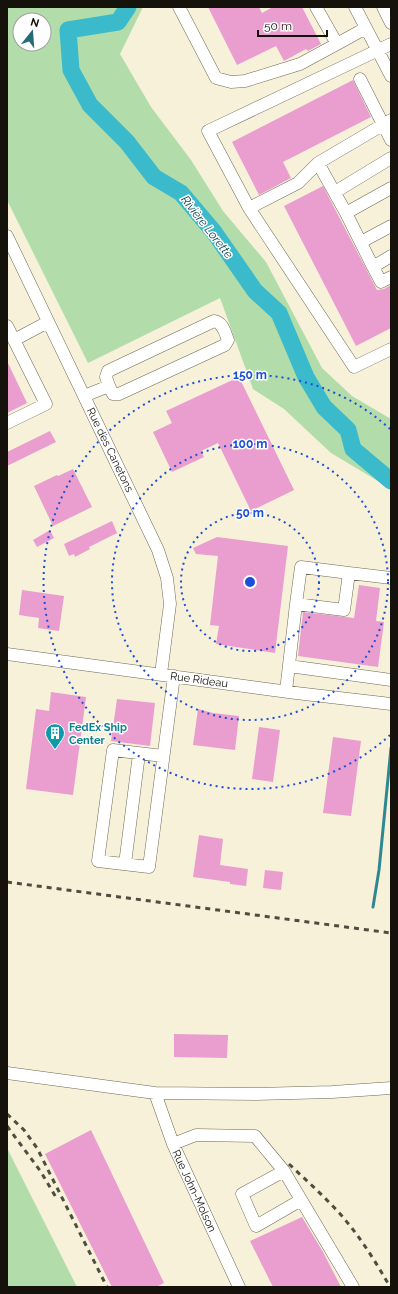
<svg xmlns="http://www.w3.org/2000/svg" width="398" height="1294" font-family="Raleway,sans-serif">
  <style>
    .green { fill: #b2dcaa; fill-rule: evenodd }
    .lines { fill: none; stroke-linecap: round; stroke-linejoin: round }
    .stream { stroke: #2f8891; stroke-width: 3 }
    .river { stroke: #3abacb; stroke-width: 17 }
    .building { fill: #ea9dcf }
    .minor-casing { stroke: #6d6854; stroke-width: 13 }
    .minor { stroke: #fff; stroke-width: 12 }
    .rail { stroke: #4f4c40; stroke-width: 3; stroke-dasharray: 5 5; stroke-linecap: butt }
    .ring { fill: none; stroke: #1d4ed8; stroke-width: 2; stroke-dasharray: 2 4 }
    .labels { text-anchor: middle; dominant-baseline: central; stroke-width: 3; stroke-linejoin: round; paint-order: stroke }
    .street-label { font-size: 11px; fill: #14120a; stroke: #fefefe }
    .culture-label { font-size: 11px; font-weight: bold; fill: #0d838f; stroke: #fefefe; text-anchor: start }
    .water-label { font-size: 12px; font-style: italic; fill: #033f46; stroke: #fefefe }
    .centre { fill: #1d4ed8; stroke: #fefefe; stroke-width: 2 }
    .ring-label { font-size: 12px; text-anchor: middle; font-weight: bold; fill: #1d4ed8; stroke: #fefefe; stroke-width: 3; stroke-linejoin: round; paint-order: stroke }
  </style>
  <rect width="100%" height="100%" fill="#f7f1da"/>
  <path class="green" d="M7 7H143L120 54 151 107 191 160 223 211 266 262 322 368 352 396 391 419V487L383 484 331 453 284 409 253 389 220 298 88 363 7 200ZM20 20H44V44H20Z
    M7 1148 77 1287H7Z"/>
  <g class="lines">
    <path class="stream" d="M373 907 379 870 391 748"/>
    <path class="river" d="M128 7 118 22 68 30 71 70 90 105 127 142 154 177 181 193 214 232 255 291 279 313 306 377 324 407 348 430 353 449 391 481"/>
  </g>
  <path class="building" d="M208 7H259L262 13 273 7H302L321 44 308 51 306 49 284 61 276 46 237 65Z
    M353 80 371 117 283 162 291 178 259 195 232 142Z
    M323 186 377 290 384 289 391 285V328L356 346 284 206Z
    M7 361 27 403 7 413Z
    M239 377 294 490 251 511 218 443 201 451 204 457 172 472 153 432 172 423 166 411Z
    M50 431 56 442 7 466V452Z
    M73 469 92 507 53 526 34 486 57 475 58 476Z
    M112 521 117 533 89 547 90 549 75 557 74 554 69 556 64 544Z
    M50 530 54 538 37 547 33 540Z
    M217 537 288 546 275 653 216 644 219 626 210 625 218 556 196 554 193 548Z
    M359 585 380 588 376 621 384 622 378 667 298 656 303 612 354 618Z
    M22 590 64 596 59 631 38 628 39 618 19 615Z
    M51 692 86 697 73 795 26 789 36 709 49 711Z
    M117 699 155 703 150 746 111 741Z
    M198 709 213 713 239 716 235 750 193 745Z
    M259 727 280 730 273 782 252 779Z
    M333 737 361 741 351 816 323 813Z
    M199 835 223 839 220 865 248 869 246 886 230 884V882L193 877Z
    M265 870 283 872 281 890 263 888Z
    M174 1034 228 1035 227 1058 174 1057Z
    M91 1130 164 1283 156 1287H112L45 1154Z
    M302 1217 323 1252 341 1287H273L250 1241Z"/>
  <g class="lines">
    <g class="minor-casing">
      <path id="minor" d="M179 7 216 78 231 82 245 81 300 64 337 44 316 7
        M355 7 391 76
        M383 7 391 23
        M337 44 366 28
        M360 79 391 140
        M391 120 318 163 346 213 373 267 391 256
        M318 163 298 183 249 208 208 131 391 44
        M335 192 391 158
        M249 208 354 367 391 349
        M346 213 391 188
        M7 236 158 550 167 578 170 604 161 674
        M361 242 391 226
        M373 267 381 282 391 277
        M7 326 46 404 7 423
        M14 340 48 322
        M84 396 109 386 106 377 108 371 214 321C223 322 225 333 228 340L225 345 119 394H113L109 386
        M349 573 391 578
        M7 654 296 693 391 704
        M289 666 391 680
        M286 691 296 604 344 610 349 573 301 567 296 604
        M163 756 113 750 98 861 149 867 174 676
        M125 864 139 754
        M7 1073 155 1093 256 1094 332 1092 391 1088
        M155 1093 173 1144 239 1287
        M173 1144 196 1135 255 1136 284 1171 353 1287
        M284 1171 242 1194 256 1226 301 1200"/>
    </g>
    <use href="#minor" class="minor"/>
    <path class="rail" d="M7 882 391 933
      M7 1114 24 1130 37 1148 107 1287
      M7 1126 41 1172 57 1199
      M289 1164C307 1181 325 1197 342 1216 360 1237 376 1262 390 1287"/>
  </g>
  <g class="ring">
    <circle cx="250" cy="582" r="69"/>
    <circle cx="250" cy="582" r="138"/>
    <path d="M390 735A207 207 0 1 1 390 429"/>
  </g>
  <defs>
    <g id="building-pin" transform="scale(1)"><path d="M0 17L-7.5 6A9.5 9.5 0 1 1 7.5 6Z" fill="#0f9aa8" stroke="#fefefe"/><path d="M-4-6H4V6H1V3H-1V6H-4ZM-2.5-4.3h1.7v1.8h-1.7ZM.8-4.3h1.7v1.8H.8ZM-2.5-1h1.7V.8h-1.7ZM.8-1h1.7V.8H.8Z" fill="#fff"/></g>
  </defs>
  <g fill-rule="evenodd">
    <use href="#building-pin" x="55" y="733"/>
  </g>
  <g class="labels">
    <g class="street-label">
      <text transform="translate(110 450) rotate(64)">Rue des Canetons</text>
      <text transform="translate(199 680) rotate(8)">Rue Rideau</text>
      <text transform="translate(194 1191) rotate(65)">Rue John-Molson</text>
    </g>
    <g class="culture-label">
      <text x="69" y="727">FedEx Ship<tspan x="69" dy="13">Center</tspan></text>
    </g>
    <g class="water-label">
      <text transform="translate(207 227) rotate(52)">Rivière Lorette</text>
    </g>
  </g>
  <circle cx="250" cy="582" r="6" class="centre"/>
  <g class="ring-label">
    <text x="250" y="379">150 m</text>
    <text x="250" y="448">100 m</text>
    <text x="250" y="517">50 m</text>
  </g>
  <rect width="398" height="1294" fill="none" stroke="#14120a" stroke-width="16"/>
  <g transform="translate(32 32) rotate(17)"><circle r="19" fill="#fefefe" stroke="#a0a09c"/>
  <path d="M0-3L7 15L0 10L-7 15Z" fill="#246c78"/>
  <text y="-6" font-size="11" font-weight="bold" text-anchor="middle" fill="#14120a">N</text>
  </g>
  <path d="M258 30v6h69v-6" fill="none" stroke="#14120a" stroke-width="2"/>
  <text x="264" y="30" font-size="12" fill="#14120a" stroke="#fefefe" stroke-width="3" paint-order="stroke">50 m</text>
</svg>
